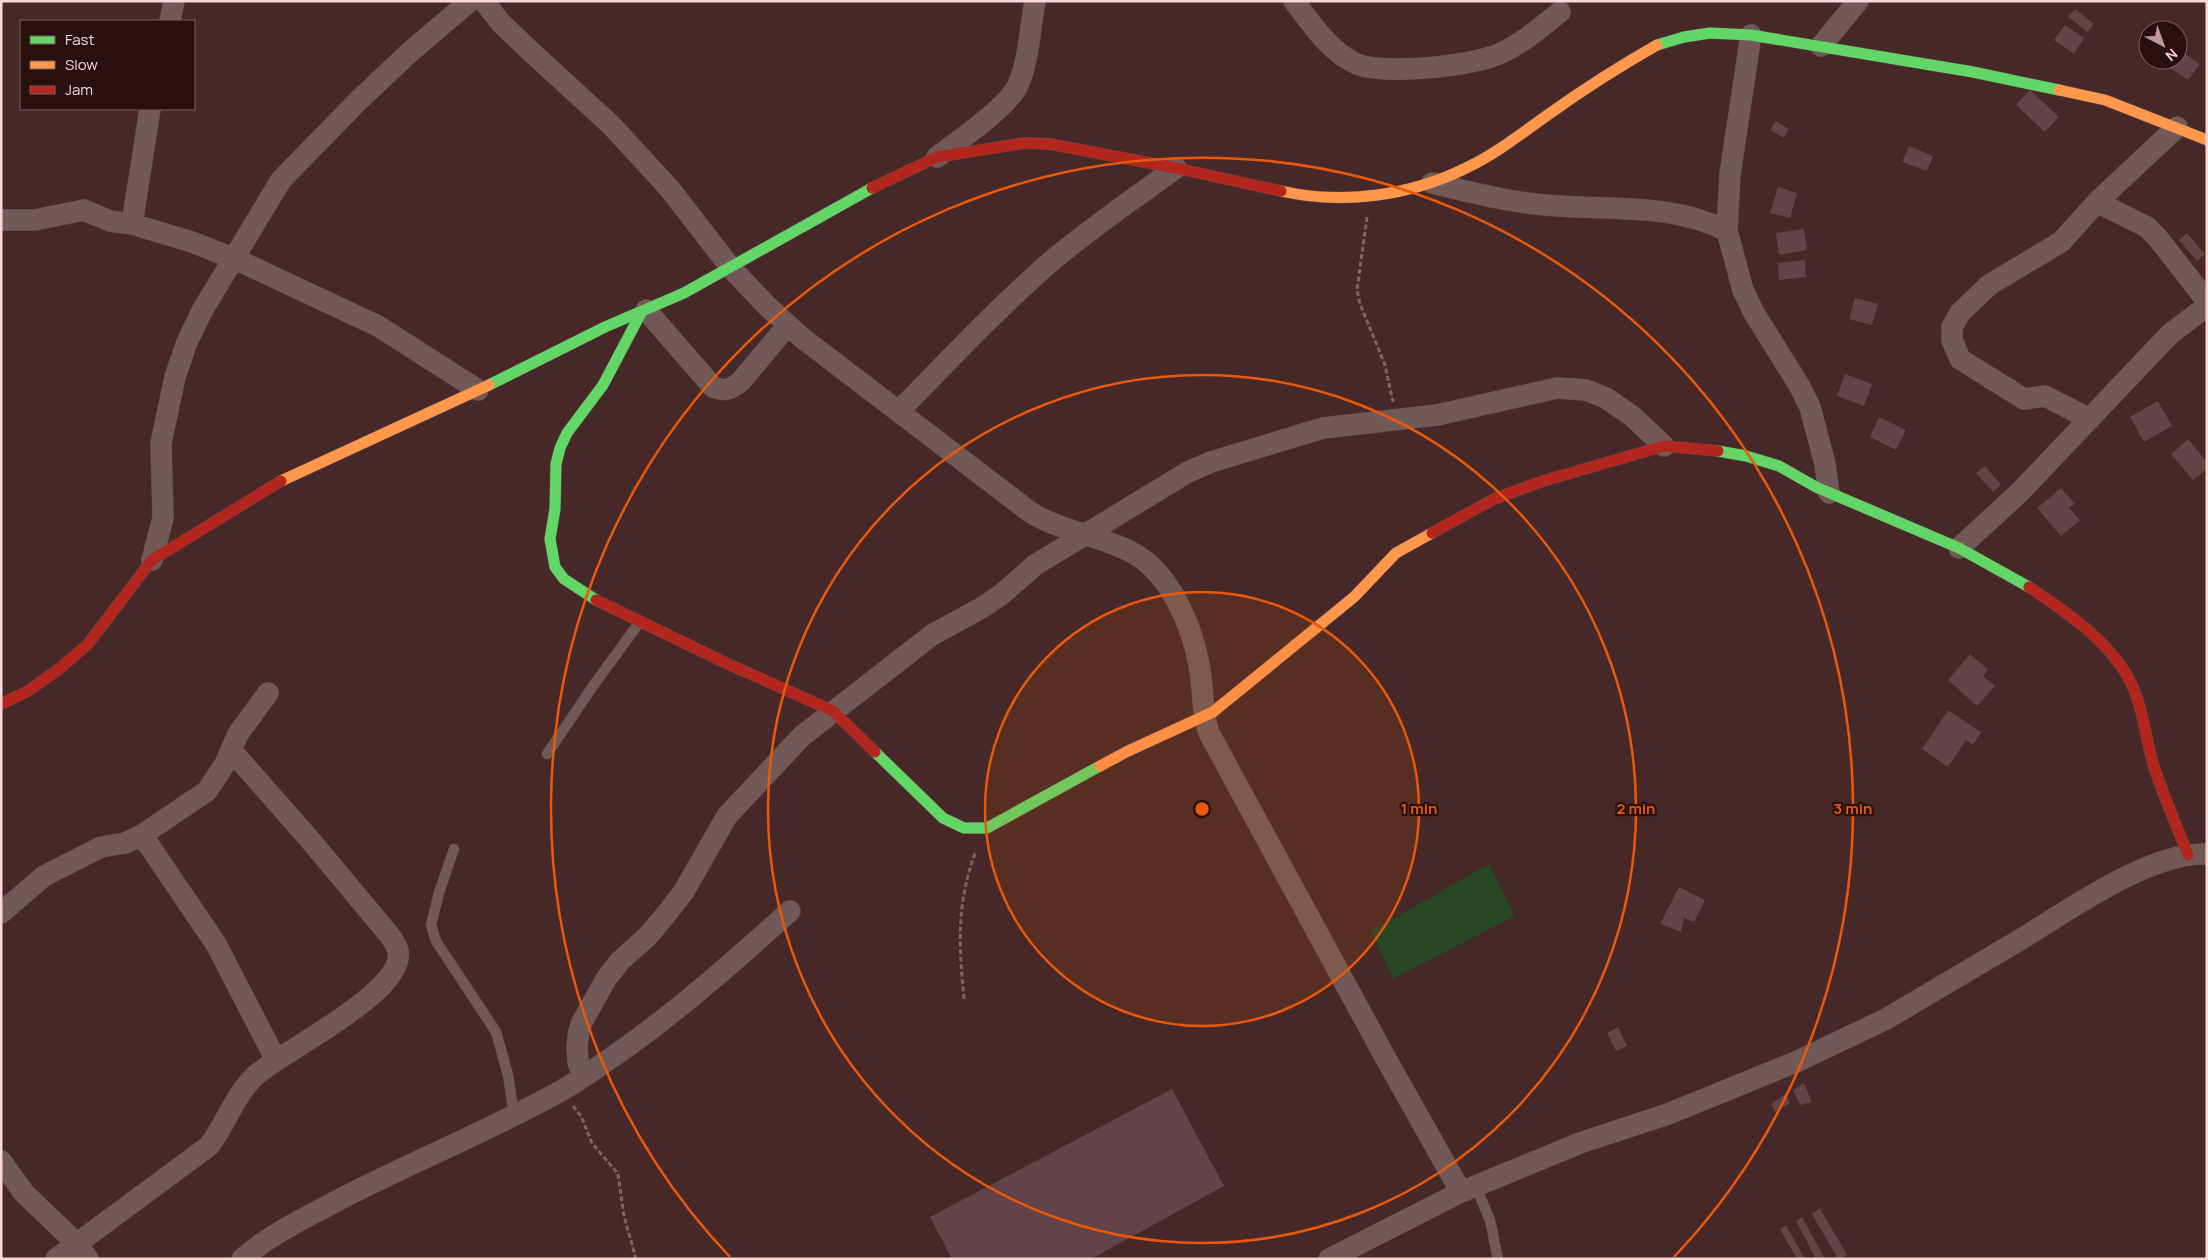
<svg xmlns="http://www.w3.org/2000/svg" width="2208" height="1260" font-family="Manrope,sans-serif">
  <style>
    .green { fill: #274624 }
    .building { fill: #614348 }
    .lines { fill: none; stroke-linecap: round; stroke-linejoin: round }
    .lane-casing { stroke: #5f4444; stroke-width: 11 }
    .street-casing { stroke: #5f4444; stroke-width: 22 }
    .fast-casing { stroke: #5f4444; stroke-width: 12 }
    .slow-casing { stroke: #5f4444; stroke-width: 12 }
    .jam-casing { stroke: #5f4444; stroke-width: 12 }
    .path { stroke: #7a6563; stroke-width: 3; stroke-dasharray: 5 2.5; stroke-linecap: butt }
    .lane { stroke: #705957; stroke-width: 10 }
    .street { stroke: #705957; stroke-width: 21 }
    .fast { stroke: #63d668; stroke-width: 11 }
    .slow { stroke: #ff974d; stroke-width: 11 }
    .jam { stroke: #b3261e; stroke-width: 11 }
    .ring { fill: none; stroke: #e8590c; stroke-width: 2.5 }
    .centre { fill: #e8590c; stroke: #28100e; stroke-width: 2.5 }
    .ring-label { font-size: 15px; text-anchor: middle; font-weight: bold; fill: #e8590c; stroke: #28100e; stroke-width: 4.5; stroke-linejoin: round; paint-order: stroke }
  </style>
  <rect width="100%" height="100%" fill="#452827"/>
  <path class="green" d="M1489 864 1515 916 1393 979 1371 931Z"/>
  <path class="building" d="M2075 9 2094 24 2088 32 2068 17Z
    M2065 25 2084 38 2074 54 2054 40Z
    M2178 49 2200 64 2188 80 2161 62 2162 60H2178Z
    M2030 90 2059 117 2045 132 2016 105Z
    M1776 121 1789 129 1784 138 1770 130Z
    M1909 146 1933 156 1927 171 1902 162Z
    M1778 187 1797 193 1790 218 1770 213Z
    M1804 229 1807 250 1779 255 1776 233Z
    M2187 233 2205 254 2197 261 2179 240Z
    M1805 260 1806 277 1779 280 1778 263Z
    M1855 298 1878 304 1872 325 1849 319Z
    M1845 374 1872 384 1864 406 1837 396Z
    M2158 401 2172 426 2144 442 2130 417Z
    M1879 417 1906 430 1896 450 1870 437Z
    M2188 439 2207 462V469L2193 480 2171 454Z
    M1985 466 2001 485 1993 492 1976 473Z
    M2061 488 2075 504 2069 508 2080 520 2061 536 2037 508Z
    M1970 654 1988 669 1983 676 1995 686 1977 706 1948 680Z
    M1948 710 1981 732 1973 745 1966 740 1948 767 1922 749Z
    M1679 887 1705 900 1694 922 1684 918 1681 932 1660 924Z
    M1618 1027 1627 1046 1616 1051 1607 1033Z
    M1804 1083 1812 1102 1800 1105 1793 1090Z
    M1172 1089 1224 1186 1091 1259H952L930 1217Z
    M1785 1094 1790 1103 1775 1112 1771 1104Z
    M1820 1208 1847 1255 1840 1259H1838L1812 1214Z
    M1802 1217 1825 1259H1816L1796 1221Z
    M1786 1225 1805 1259H1797L1780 1229Z"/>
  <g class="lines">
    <g class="lane-casing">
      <path id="lane" d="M547 754 593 686 639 623
        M454 849 439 893 431 925 436 941 496 1032 508 1075 514 1115
        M1476 1187 1490 1220 1498 1259"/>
    </g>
    <g class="street-casing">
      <path id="street" d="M484 1 500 22 527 48 612 126 669 188 731 268 766 305 801 337 1030 512C1062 532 1100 535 1133 553 1170 573 1192 626 1199 665 1204 688 1201 711 1209 733L1385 1057 1461 1192
        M1294 1C1311 23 1329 51 1355 63 1381 76 1475 66 1501 53 1523 43 1541 27 1560 12
        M170 21 174 1
        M1751 35 1730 174 1727 231 1743 290 1754 313 1799 385 1810 407 1825 464 1829 493
        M1821 46 1858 1
        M937 157C959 140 1007 108 1018 85 1029 60 1030 28 1035 1
        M1432 183C1474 193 1516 204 1559 206 1617 210 1675 204 1727 231
        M2097 202 2147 227 2157 237 2207 301
        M1 220H35L84 210 110 221 132 224 192 242 235 259 378 326 478 390
        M132 224 150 109
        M646 310 713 387C725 392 732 389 741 381L788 325
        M899 411C948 361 996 310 1048 264 1089 229 1133 199 1176 168
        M2090 419 2045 396 2024 399 1960 359 1952 340V327L1960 313 1989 285 2061 242 2097 202 2177 127
        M1959 548 2020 492 2170 334 2207 306
        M152 560 163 518 161 443 175 377 187 342 202 311 281 180 358 101 410 52 470 1
        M142 835 216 944 276 1060
        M1 913 44 876 101 847 125 843 142 835 207 791 225 764 238 734 268 693
        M583 1077 578 1062 577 1046 579 1031 582 1022 606 979 620 961 648 936 668 912 684 891 727 816 802 736 932 635 983 607 1002 594 1035 565 1188 472 1211 462 1323 428 1437 415 1557 388 1586 390 1606 398 1632 416 1664 446
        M1 1161 24 1193 77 1244 88 1259
        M56 1259 209 1146C226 1124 234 1096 255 1076 282 1051 406 992 398 951 397 946 393 941 391 937L311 841 231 750
        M242 1259C268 1236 299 1221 329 1205 404 1165 483 1134 557 1093 576 1083 593 1070 611 1058 675 1014 732 963 790 911
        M1329 1259 1461 1192 1580 1143 1668 1114 1798 1061 1886 1019C1930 993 1974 967 2018 941 2066 912 2150 851 2207 854"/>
    </g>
    <g class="fast-casing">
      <path id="fast" d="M1657 45 1684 37 1710 33 1751 35 1973 72 2059 90
        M489 385 605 327 684 293 872 188
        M1718 451 1746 456 1779 466 1816 487 1959 548 2029 587
        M596 600 564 579 555 567 550 539 555 509 556 464 560 448 567 433 603 385 641 313
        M875 752 943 818 964 828H987L1100 766"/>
    </g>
    <g class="slow-casing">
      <path id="slow" d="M2059 90 2105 100 2207 140
        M1281 191C1342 205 1410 196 1466 168 1496 154 1522 133 1549 114 1584 89 1620 66 1657 45
        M281 481 489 385
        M1100 766 1126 752 1213 712 1354 597 1396 553 1432 533"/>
    </g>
    <g class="jam-casing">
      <path id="jam" d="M872 188 937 157 1025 143 1050 144 1176 168 1281 191
        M1432 533 1494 499 1543 481 1664 446 1718 451
        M2029 587C2065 611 2108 640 2129 679 2144 707 2145 740 2155 770 2165 799 2177 827 2188 855
        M596 600 726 663 833 711 875 752
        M1 704 28 691 59 669 88 644 152 560 281 481"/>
    </g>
    <path class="path" d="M1367 217 1357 290 1360 304 1385 365 1393 402
      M964 999C959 946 956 903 976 851
      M573 1106 581 1116 592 1143 618 1174 624 1216 636 1259"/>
    <use href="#lane" class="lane"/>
    <use href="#street" class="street"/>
    <use href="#fast" class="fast"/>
    <use href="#slow" class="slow"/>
    <use href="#jam" class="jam"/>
  </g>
  <circle cx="1202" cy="809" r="217" fill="#e8590c" fill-opacity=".12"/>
  <g class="ring">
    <circle cx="1202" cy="809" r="217"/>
    <circle cx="1202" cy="809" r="434"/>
    <path d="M730 1257A651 651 0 1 1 1674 1257"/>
  </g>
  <circle cx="1202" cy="809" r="8" class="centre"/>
  <g class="ring-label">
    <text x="1419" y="814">1 min</text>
    <text x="1636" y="814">2 min</text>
    <text x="1853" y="814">3 min</text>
  </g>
  <rect width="2208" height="1260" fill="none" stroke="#fcd7d3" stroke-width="5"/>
  <rect x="20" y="20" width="175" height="90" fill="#28100e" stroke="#7d605d"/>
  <rect x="30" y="36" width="25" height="8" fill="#63d668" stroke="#7d605d"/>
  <text x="65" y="45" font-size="15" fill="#fcd7d3">Fast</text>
  <rect x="30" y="61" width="25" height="8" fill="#ff974d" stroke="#7d605d"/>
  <text x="65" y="70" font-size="15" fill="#fcd7d3">Slow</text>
  <rect x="30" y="86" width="25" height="8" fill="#b3261e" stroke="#7d605d"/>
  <text x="65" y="95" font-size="15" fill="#fcd7d3">Jam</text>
  <g transform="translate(2163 45) rotate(139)"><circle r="24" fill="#28100e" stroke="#7d605d"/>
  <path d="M0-4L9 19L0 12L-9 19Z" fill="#bc9a97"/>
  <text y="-8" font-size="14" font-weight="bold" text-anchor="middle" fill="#fcd7d3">N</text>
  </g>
</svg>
